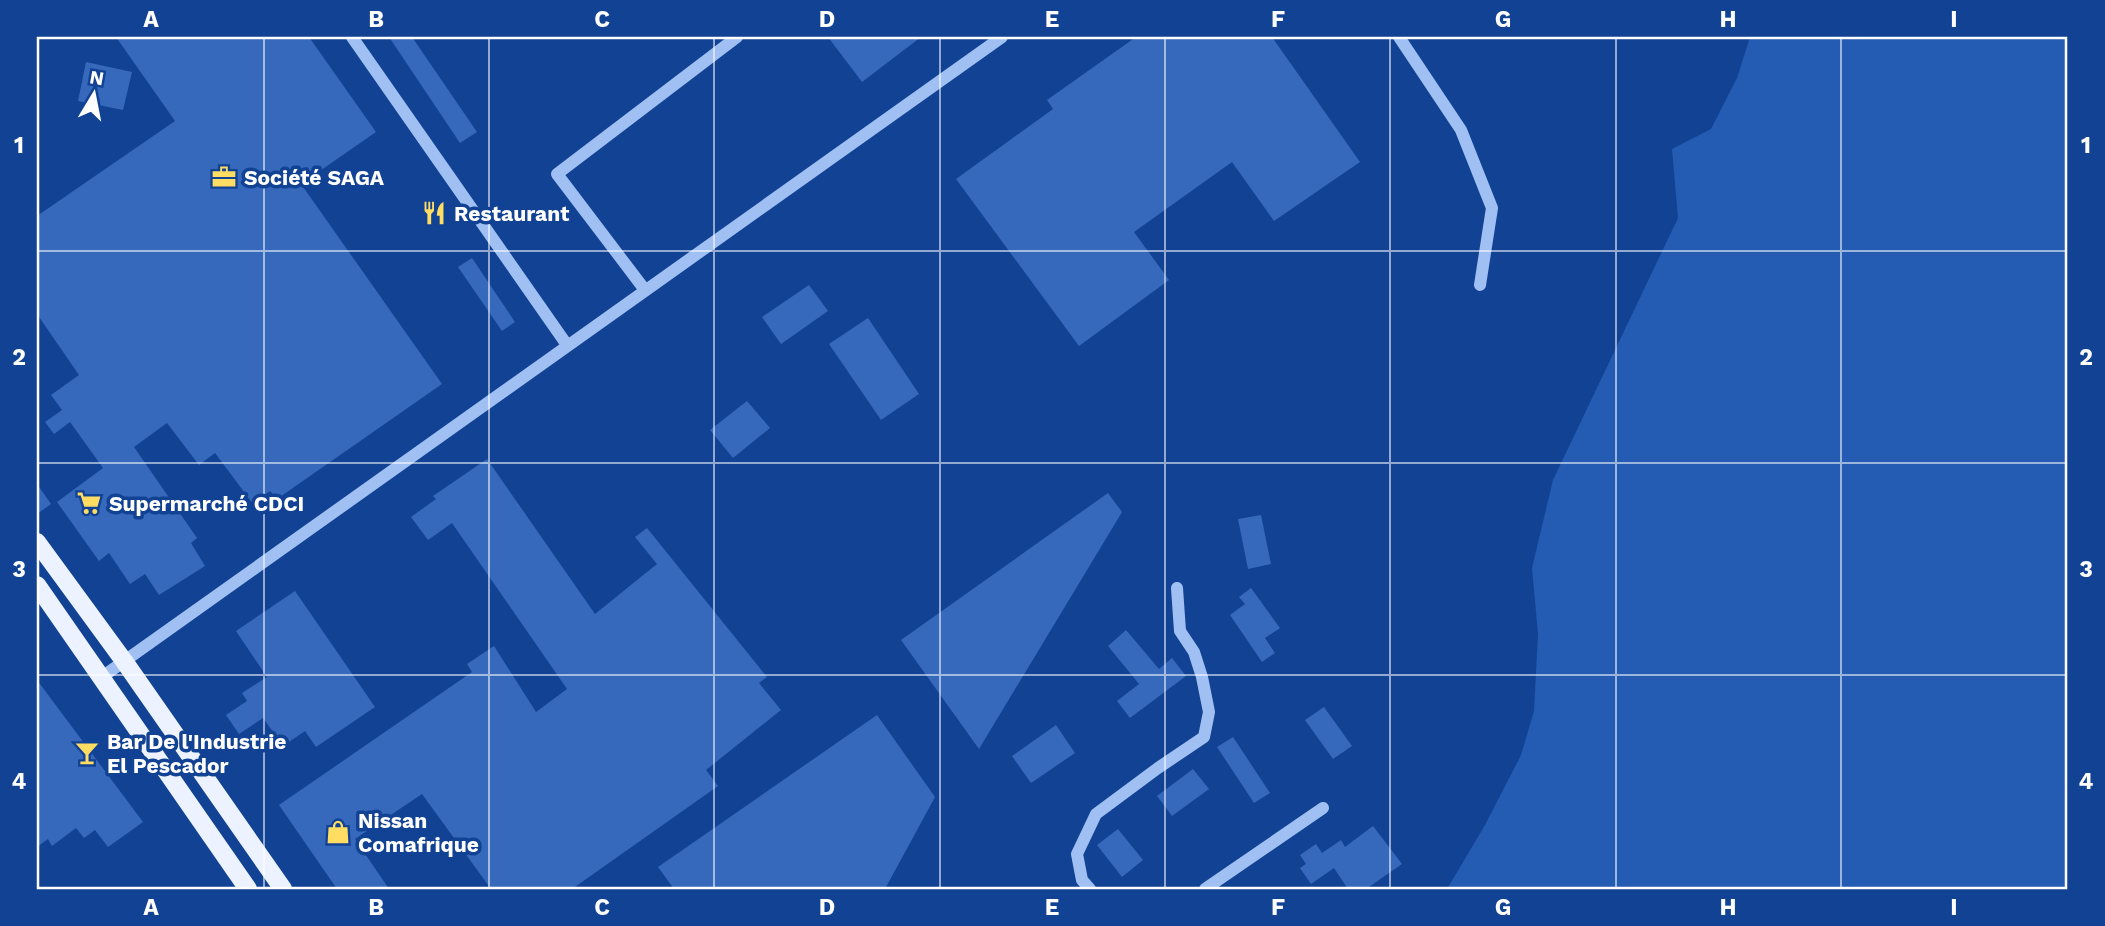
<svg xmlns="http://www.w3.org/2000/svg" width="2105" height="926" font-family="'Work Sans',sans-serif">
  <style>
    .green { fill: #245bb3 }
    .building { fill: #3669bb }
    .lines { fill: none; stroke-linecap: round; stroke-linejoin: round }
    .minor { stroke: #a0c0f3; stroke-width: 12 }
    .major { stroke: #ecf2ff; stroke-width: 18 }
    .grid { fill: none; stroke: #fff; stroke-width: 2; stroke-opacity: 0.55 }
    .labels { text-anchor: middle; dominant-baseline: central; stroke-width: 7; stroke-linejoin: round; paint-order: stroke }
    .poi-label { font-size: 21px; font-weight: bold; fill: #fff; stroke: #124294; text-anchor: start }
    .neatline { fill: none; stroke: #fff; stroke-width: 2.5 }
    .grid-label { font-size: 23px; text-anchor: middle; font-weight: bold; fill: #fff }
  </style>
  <rect width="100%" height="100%" fill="#124294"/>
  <path class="green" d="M1750 37H2068V889H1447L1485 825 1521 755 1534 711 1538 634 1532 568 1553 480 1678 218 1672 149 1711 129 1737 78Z"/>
  <path class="building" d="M116 37H309L376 132 301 184 442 384 277 499 270 491 253 504 215 453 199 465 167 423 134 447 197 538 191 543 205 566 159 595 145 574 130 584 109 553 99 561 57 502 103 468 70 422 54 434 45 422 62 410 51 395 79 375 37 314V216L175 121Z
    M389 37H412L477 132 460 143Z
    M828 37H921L862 82Z
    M1136 37H1272L1360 162 1274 221 1232 162 1134 232 1169 280 1079 346 956 179 1053 109 1047 100Z
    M86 62 132 72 123 110 78 101Z
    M472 258 515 322 502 331 458 267Z
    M809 285 828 311 781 344 762 317Z
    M868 318 919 394 881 420 829 344Z
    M747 401 770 428 733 458 710 430Z
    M487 459 595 614 657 564 635 537 647 528 767 677 759 683 781 710 706 770 718 786 572 889H491L422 794 355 839 389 889H337L279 805 472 672 467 664 494 646 536 712 567 689 452 523 428 540 411 517 436 499 433 496Z
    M37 484 51 504 37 514Z
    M1108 493 1122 512 979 749 901 640Z
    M1261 515 1271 564 1248 569 1238 519Z
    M1251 588 1280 628 1265 638 1275 653 1262 662 1230 615 1245 604 1239 597Z
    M295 591 375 707 316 747 305 731 283 746 263 718 239 734 226 715 247 701 242 693 267 677 236 631Z
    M1126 630 1159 669 1172 658 1186 676 1130 718 1117 701 1139 684 1108 646Z
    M37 680 143 822 108 847 95 830 84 838 76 828 52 846 48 839 37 847Z
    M1324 707 1352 746 1333 759 1305 720Z
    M877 715 935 797 885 889H674L658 867Z
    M1056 725 1075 753 1031 783 1012 756Z
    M1233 737 1270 793 1254 803 1217 747Z
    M1193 769 1209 789 1172 816 1157 796Z
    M1373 826 1402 864 1366 889H1348L1334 868 1311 884 1300 868 1306 864 1300 855 1316 844 1322 853 1341 840 1345 847Z
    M1118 829 1143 860 1122 877 1097 845Z"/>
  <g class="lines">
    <path class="minor" d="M352 37 567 345
      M1399 37 1461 130 1492 208 1480 285
      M645 290 557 174 737 37
      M102 677 1002 37
      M1090 889 1082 880 1077 854 1096 814 1158 768 1204 737 1209 712 1202 677 1194 652 1180 631 1177 588
      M1205 889 1323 808"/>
    <path class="major" d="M37 542 124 661 283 889
      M37 585 248 889"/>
  </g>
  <path class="grid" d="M264 37V889M489 37V889M714 37V889M940 37V889M1165 37V889M1390 37V889M1616 37V889M1841 37V889M37 251H2068M37 463H2068M37 675H2068"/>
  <defs>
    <g id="office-bare" transform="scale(1.89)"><path d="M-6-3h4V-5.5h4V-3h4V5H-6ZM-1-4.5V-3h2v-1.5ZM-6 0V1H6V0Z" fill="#ffdc62" stroke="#124294" stroke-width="2.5" paint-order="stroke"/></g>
    <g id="restaurant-bare" transform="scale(1.89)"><path d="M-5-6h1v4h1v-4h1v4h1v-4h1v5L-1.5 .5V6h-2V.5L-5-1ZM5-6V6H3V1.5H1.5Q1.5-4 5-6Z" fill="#ffdc62" stroke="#124294" stroke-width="2.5" paint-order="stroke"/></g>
    <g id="supermarket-bare" transform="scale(1.89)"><path d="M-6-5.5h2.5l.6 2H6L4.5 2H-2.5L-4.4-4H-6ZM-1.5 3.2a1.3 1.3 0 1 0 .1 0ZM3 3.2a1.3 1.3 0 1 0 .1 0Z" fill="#ffdc62" stroke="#124294" stroke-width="2.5" paint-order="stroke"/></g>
    <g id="bar-bare" transform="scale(1.89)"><path d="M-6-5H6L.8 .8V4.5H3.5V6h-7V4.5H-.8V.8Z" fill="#ffdc62" stroke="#124294" stroke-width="2.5" paint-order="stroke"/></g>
    <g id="shop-bare" transform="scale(1.89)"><path d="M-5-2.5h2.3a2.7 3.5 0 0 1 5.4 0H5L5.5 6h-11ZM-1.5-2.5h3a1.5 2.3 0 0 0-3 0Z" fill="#ffdc62" stroke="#124294" stroke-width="2.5" paint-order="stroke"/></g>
  </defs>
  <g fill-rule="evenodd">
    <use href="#office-bare" x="224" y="177"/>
    <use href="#restaurant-bare" x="434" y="213"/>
    <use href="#supermarket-bare" x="89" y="503"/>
    <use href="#bar-bare" x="87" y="753"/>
    <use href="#shop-bare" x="338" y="832"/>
  </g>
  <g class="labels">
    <g class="poi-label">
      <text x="244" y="177">Société SAGA</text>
      <text x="454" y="213">Restaurant</text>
      <text x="109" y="503">Supermarché CDCI</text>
      <text x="107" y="741">Bar De l'Industrie<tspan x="107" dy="24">El Pescador</tspan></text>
      <text x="358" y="820">Nissan<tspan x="358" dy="24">Comafrique</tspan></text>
    </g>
  </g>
  <rect width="2105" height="926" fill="none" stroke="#124294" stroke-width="77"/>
  <g transform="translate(94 94) rotate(10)" stroke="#124294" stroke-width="5" paint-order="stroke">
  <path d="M0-5L12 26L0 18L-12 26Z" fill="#ffffff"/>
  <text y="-10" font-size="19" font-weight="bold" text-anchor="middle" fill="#ffffff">N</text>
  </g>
  <rect x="38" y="38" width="2028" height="850" class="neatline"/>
  <g class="grid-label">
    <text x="151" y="27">A</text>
    <text x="376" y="27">B</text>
    <text x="602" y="27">C</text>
    <text x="827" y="27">D</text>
    <text x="1052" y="27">E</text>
    <text x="1278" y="27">F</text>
    <text x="1503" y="27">G</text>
    <text x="1728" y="27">H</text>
    <text x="1954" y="27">I</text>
    <text x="19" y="153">1</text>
    <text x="2086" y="153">1</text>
    <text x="19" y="365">2</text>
    <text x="2086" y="365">2</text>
    <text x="19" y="577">3</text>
    <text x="2086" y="577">3</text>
    <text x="19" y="789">4</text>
    <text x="2086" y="789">4</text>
    <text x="151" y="915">A</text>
    <text x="376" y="915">B</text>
    <text x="602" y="915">C</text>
    <text x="827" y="915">D</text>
    <text x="1052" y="915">E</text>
    <text x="1278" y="915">F</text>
    <text x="1503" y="915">G</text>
    <text x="1728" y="915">H</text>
    <text x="1954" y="915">I</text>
  </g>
</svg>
